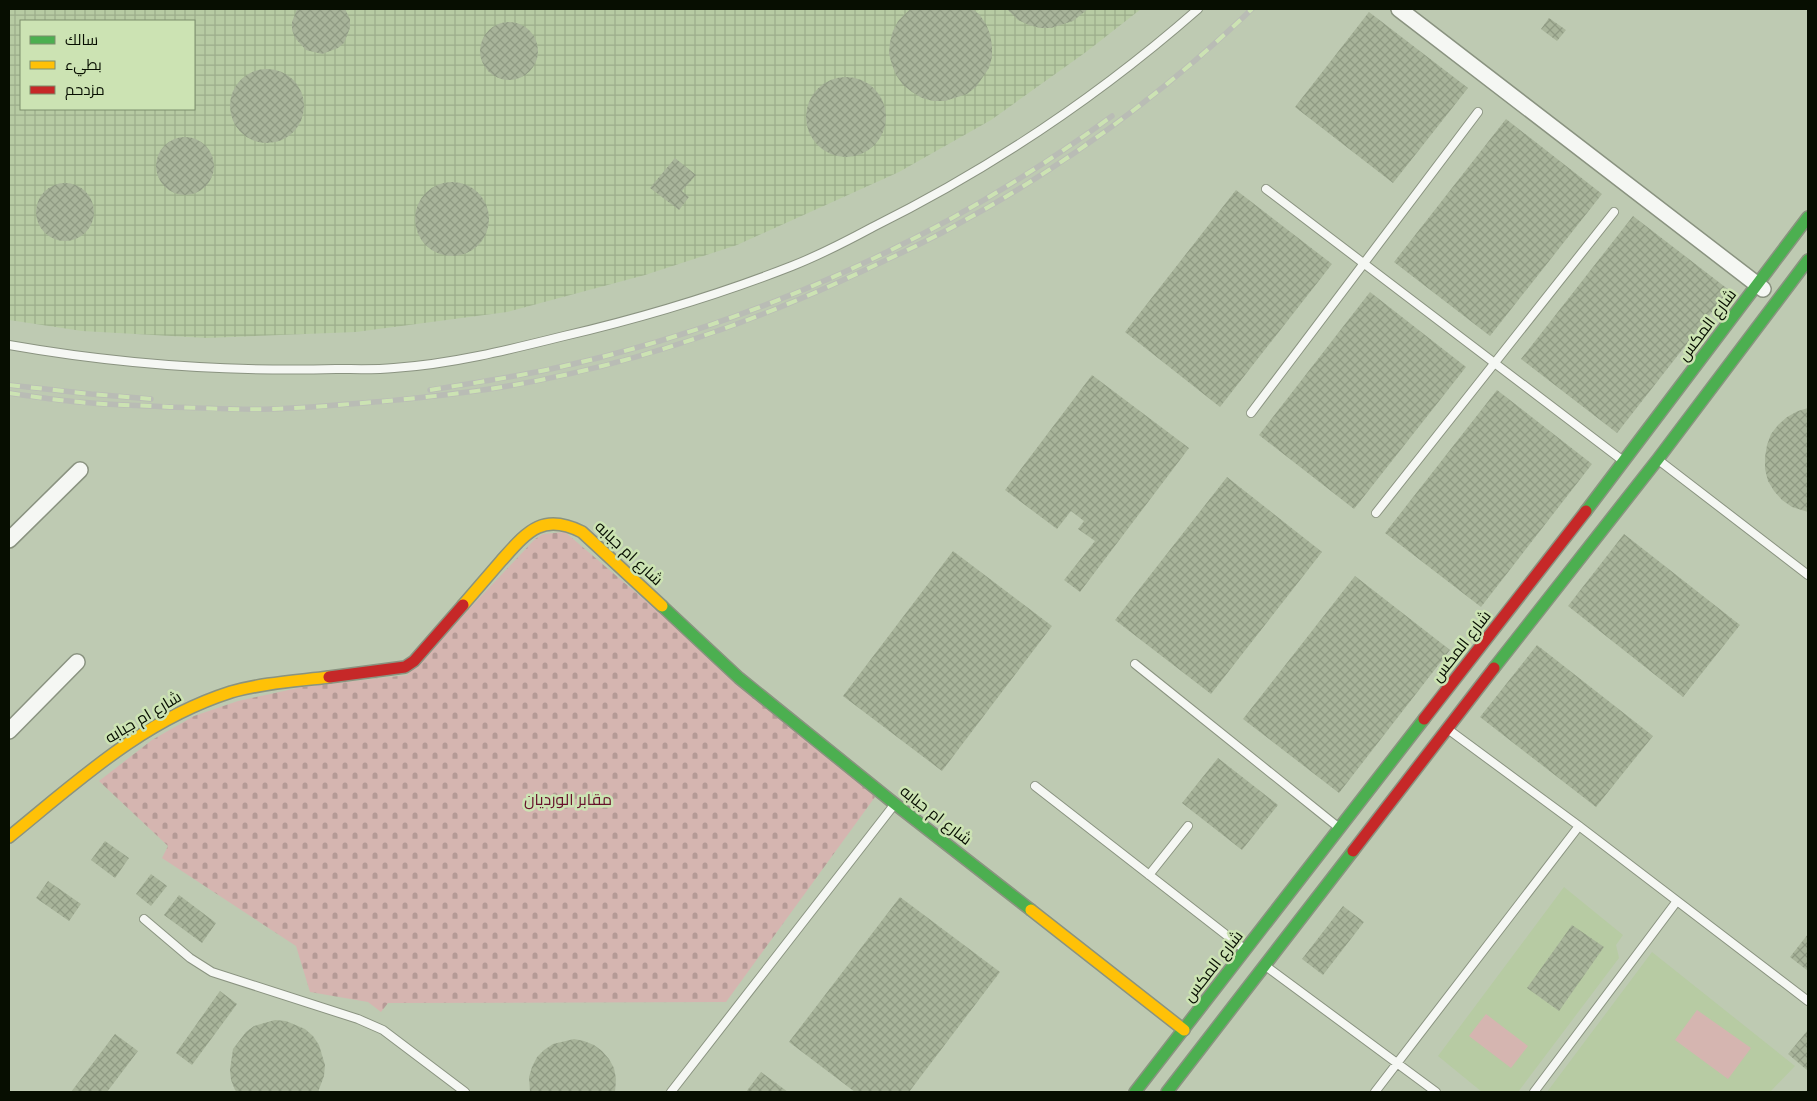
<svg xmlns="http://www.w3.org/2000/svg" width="1817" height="1101" font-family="'Fira Sans',Cairo,sans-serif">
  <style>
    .built { fill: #b7cba3 }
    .industrial { fill: url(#industrial-grid); fill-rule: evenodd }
    .cemetery { fill: url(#cemetery-stones) }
    .pitch { fill: #d5b5b0 }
    .building { fill: url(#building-cross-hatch) }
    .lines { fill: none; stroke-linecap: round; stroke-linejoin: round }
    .lane-casing { stroke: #8a9380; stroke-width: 10 }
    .street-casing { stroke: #8a9380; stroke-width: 18 }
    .fast-casing { stroke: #8a9380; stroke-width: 14 }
    .slow-casing { stroke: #8a9380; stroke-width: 14 }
    .jam-casing { stroke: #8a9380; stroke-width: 14 }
    .lane { stroke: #f5f7f3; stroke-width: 8 }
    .street { stroke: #f5f7f3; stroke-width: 15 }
    .fast { stroke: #4caf50; stroke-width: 11 }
    .slow { stroke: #ffc107; stroke-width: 11 }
    .jam { stroke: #c62828; stroke-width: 11 }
    .rail-casing { stroke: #b9bcb5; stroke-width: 5.5 }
    .rail { stroke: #cce3b3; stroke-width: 4; stroke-dasharray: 11; stroke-linecap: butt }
    .labels { text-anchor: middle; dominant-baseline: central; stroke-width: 5; stroke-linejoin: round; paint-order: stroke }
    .street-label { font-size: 16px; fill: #070e01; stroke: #cce3b3 }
    .park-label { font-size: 16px; fill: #67102b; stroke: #cce3b3 }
  </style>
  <defs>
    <pattern id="industrial-grid" width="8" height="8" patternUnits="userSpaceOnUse" patternTransform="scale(1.25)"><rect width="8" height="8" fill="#b7cba3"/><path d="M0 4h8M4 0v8" fill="none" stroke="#9cad8b"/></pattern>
    <pattern id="cemetery-stones" width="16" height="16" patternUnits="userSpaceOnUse" patternTransform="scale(1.25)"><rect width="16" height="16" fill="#d5b5b0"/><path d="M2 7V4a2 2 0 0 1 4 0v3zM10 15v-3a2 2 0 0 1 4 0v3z" fill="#b59a96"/></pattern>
    <pattern id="building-cross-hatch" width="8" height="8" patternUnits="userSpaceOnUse" patternTransform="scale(1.25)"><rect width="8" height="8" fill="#a8b49a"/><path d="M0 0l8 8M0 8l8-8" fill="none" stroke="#8f9a83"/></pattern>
  </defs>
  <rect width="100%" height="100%" fill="#becab2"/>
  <path class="built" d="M1564 887 1623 935 1616 945 1619 958 1518 1092H1482L1438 1056Z
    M1652 952 1795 1066 1770 1092H1547Z"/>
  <path class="industrial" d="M9 9H1141L1086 52 991 120 899 172 737 245 645 275 507 312 356 332 207 338 82 331 9 320ZM21 21H194V109H21Z"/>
  <path class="cemetery" d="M565 532 875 797 726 1002 388 1003 381 1012 368 1002 310 992 296 946 162 858 168 846 99 781 152 740 194 716 238 701 302 687 407 675 535 539 543 534Z"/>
  <path class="pitch" d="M1697 1010 1751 1048 1728 1079 1675 1040Z
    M1486 1014 1528 1046 1511 1068 1469 1036Z"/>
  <path class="building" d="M297 9H345L350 19V28L344 43 338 48 322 54 306 50 295 38 292 30V22Z
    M910 9H972L979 14 986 24 990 34 992 46V57L989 68 976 87 967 94 945 101H933L922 98 912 92 903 85 896 75 892 65 889 54 890 42 893 31 898 21Z
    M1007 9H1088L1073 21 1051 28H1040L1029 25 1018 20Z
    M1369 12 1468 88 1393 183 1295 107Z
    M1549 18 1566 30 1557 41 1541 29Z
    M480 51a29 29 0 1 1 58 0a29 29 0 1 1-58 0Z
    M230 106a37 37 0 1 1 74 0a37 37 0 1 1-74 0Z
    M806 117a40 40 0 1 1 80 0a40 40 0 1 1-80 0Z
    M1506 119 1602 194 1490 336 1394 262Z
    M156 166a29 29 0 1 1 58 0a29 29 0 1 1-58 0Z
    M675 158 696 175 682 191 689 197 679 210 650 188Z
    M415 219a37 37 0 1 1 74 0a37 37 0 1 1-74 0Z
    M36 212a29 29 0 1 1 58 0a29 29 0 1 1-58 0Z
    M1236 190 1332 264 1220 407 1125 332Z
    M1633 216 1729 290 1617 433 1521 359Z
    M1370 292 1466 367 1354 509 1259 435Z
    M1092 375 1189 448 1080 592 1064 580 1095 541 1078 529 1084 521 1071 511 1057 529 1005 490Z
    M1497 390 1592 464 1481 607 1385 533Z
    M1808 408V512L1792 507 1782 500 1774 491 1768 481 1765 469V457L1767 445 1771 434 1778 425 1787 417 1798 411Z
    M1227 477 1322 552 1211 694 1115 620Z
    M1624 534 1740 625 1683 697 1568 606Z
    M953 551 1052 626 942 771 843 696Z
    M1355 576 1450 650 1339 793 1243 719Z
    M1537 645 1653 736 1596 807 1480 717Z
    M1218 758 1278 805 1242 850 1182 803Z
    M105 841 129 858 115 878 91 860Z
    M151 874 167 886 151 906 136 894Z
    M48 881 81 904 69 921 36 898Z
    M179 895 216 923 202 943 164 915Z
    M900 897 1000 972 909 1092H855L789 1042Z
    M1343 906 1364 922 1323 975 1302 959Z
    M1572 925 1604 947 1559 1011 1527 988Z
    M1808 934V971L1790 957Z
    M220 991 237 1004 192 1065 176 1053Z
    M275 1020 286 1021 305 1029 313 1036 319 1045 325 1065 324 1076 318 1092H237L235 1090 231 1080 230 1070 233 1049 246 1032 254 1026Z
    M1807 1031 1808 1032V1071L1788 1054Z
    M115 1034 138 1051 107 1092H71Z
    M574 1039 584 1041 594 1045 602 1051 609 1059 614 1068 616 1079 615 1092H530L529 1077 532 1067 537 1057 544 1050 553 1044Z
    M761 1072 788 1092H746Z"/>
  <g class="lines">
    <g class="lane-casing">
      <path id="lane" d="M1266 189 1622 460
        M9 345C117 364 226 372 336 369 355 369 374 370 394 368 452 364 508 350 564 336 641 318 718 295 792 266 820 255 847 241 873 227 990 169 1100 95 1198 9
        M1251 413 1478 112
        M1661 462 1808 575
        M1376 513 1614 212
        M1135 664 1338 827
        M1449 730 1579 826 1808 1001
        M1035 786 1243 948
        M1149 875 1188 826
        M144 919 190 958 212 972 358 1019 383 1030 465 1092
        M1267 967 1436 1092
        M671 1092 894 805
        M1375 1092 1579 826
        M1534 1092 1677 901"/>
    </g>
    <g class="street-casing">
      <path id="street" d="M1399 9 1763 289
        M9 540 80 470
        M9 731 77 662"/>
    </g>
    <g class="fast-casing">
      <path id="fast" d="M1586 511 1808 217
        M662 606 739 678 895 804 1031 910
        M1494 668 1658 459 1808 260
        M1135 1092 1424 719
        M1167 1092 1353 851"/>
    </g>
    <g class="slow-casing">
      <path id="slow" d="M463 605C476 590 489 575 501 561 527 532 542 512 582 532L662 606
        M9 837C79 780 143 720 231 692 262 683 297 681 329 677
        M1031 910 1184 1030"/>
    </g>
    <g class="jam-casing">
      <path id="jam" d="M329 677 405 667 414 661 463 605
        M1424 719 1586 511
        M1353 851 1494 668"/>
    </g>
    <use href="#lane" class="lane"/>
    <use href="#street" class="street"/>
    <use href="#fast" class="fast"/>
    <use href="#slow" class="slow"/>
    <use href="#jam" class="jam"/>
    <g class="rail-casing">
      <path id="rail" d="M9 385 91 394 151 399
        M430 390C468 384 507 378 546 370 749 327 944 239 1112 116
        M9 393C29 396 49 399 69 401 103 405 137 405 170 407 204 408 238 410 272 409 310 408 348 404 387 401 427 397 468 393 508 386 632 365 753 323 867 269 897 255 928 241 958 224 1065 166 1164 93 1252 9"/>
    </g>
    <use href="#rail" class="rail"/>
  </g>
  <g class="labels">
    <g class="street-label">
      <text transform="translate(1707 325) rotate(-53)">شارع المكس</text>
      <text transform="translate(629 553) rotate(43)">شارع ام جبابه</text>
      <text transform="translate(1461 646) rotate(-52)">شارع المكس</text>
      <text transform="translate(143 717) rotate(-31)">شارع ام جبابه</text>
      <text transform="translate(936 815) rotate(38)">شارع ام جبابه</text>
      <text transform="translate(1213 966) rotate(-52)">شارع المكس</text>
    </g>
    <g class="park-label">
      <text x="568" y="799">مقابر الورديان</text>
    </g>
  </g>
  <rect width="1817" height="1101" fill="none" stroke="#070e01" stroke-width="20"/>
  <rect x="20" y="20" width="175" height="90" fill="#cce3b3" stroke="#7d8e6c"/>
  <rect x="30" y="36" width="25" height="8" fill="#4caf50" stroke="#7d8e6c"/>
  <text x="65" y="45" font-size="15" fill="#070e01">سالك</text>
  <rect x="30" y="61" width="25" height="8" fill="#ffc107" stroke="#7d8e6c"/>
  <text x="65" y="70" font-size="15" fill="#070e01">بطيء</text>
  <rect x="30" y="86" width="25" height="8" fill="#c62828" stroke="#7d8e6c"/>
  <text x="65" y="95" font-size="15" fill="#070e01">مزدحم</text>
</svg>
